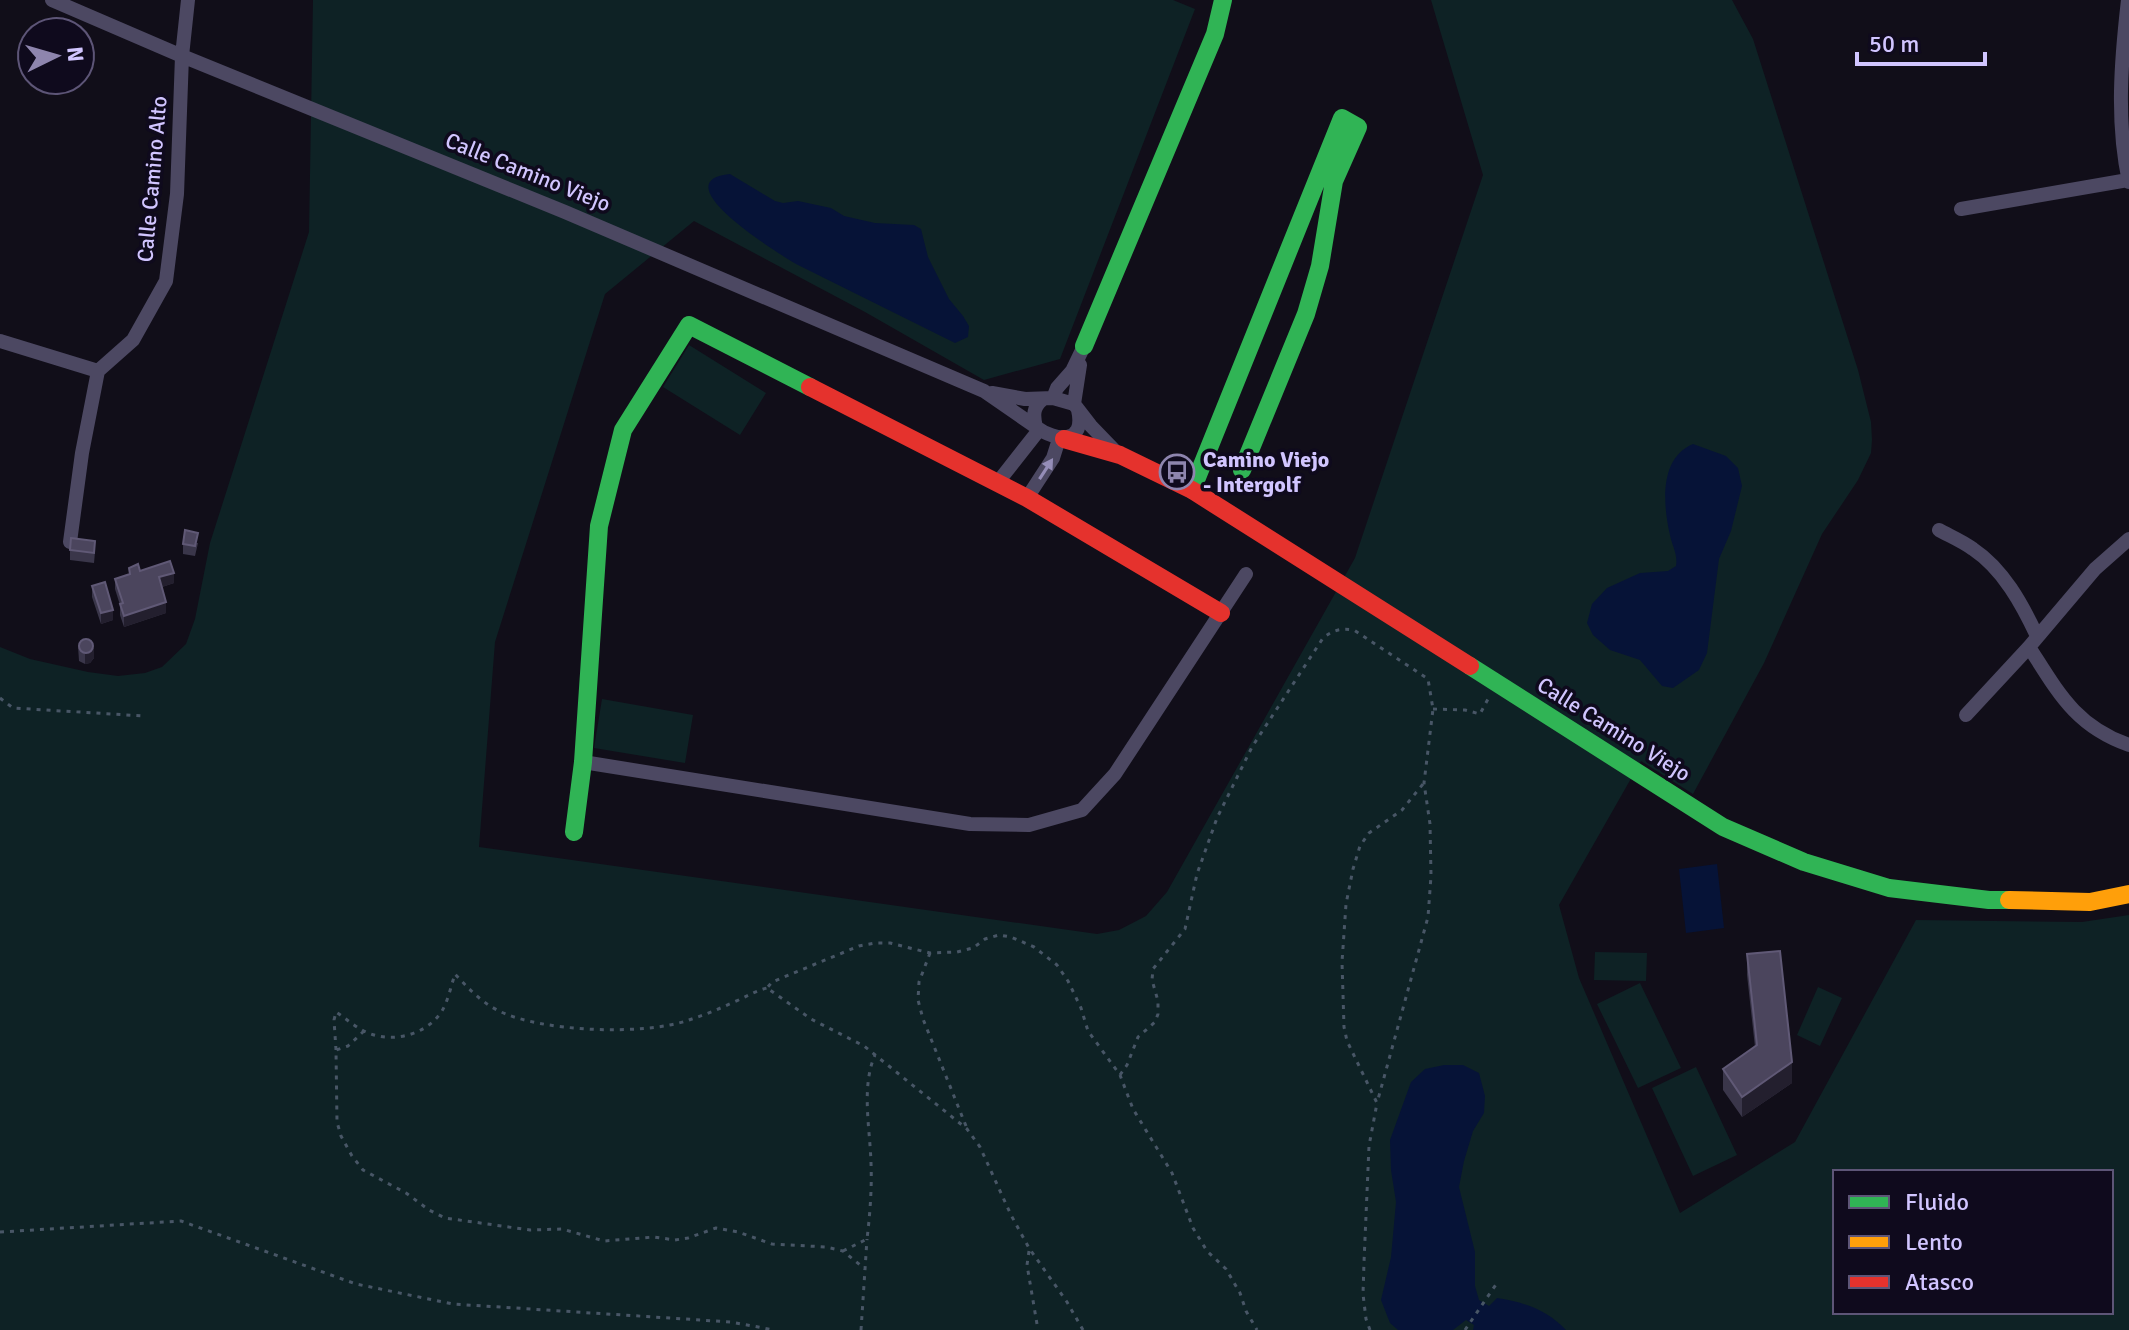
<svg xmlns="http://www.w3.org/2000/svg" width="2129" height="1330" font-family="Signika,sans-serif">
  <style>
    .green { fill: #0e2225; fill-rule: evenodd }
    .water { fill: #061337 }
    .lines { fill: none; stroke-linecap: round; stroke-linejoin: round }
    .path { stroke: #485666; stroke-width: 3; stroke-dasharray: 4 6; stroke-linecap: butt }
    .street { stroke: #4c4862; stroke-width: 14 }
    .fast { stroke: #30b455; stroke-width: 18 }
    .slow { stroke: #ff9f0a; stroke-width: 18 }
    .jam { stroke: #e5322d; stroke-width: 18 }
    .wall { fill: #3a364a }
    .shaded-wall { fill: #231f2e }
    .building { fill: #4b455d; stroke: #605976; stroke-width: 2 }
    .oneway { fill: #958db8 }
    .labels { text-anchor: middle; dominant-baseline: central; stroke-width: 7; stroke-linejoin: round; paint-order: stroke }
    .street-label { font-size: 22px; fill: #d1c5ff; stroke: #0f0a1d }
    .poi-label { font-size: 22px; font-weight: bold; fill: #d1c5ff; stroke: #0f0a1d; text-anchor: start }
  </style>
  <rect width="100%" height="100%" fill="#110e19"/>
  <path class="green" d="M313 0H1173L1195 9 1060 359 984 380 865 312 694 221 605 294 495 642 479 847 1097 934 1119 930 1146 916 1167 892 1355 558 1483 175 1431 0H1732L1753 39 1858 370 1871 422 1872 440 1871 453 1858 480 1822 534 1764 663 1693 794 1641 761 1559 905 1579 978 1680 1213 1795 1142 1916 920 2082 922 2129 915V1330H0V647L30 659 88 672 118 676 145 673 162 667 186 644 195 619 210 543 309 232ZM1835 1172H2111V1312H1835Z
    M689 345 766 393 740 435 663 387Z
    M602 699 693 715 685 763 594 748Z
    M1595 952 1647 953 1646 981 1594 980Z
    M1640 983 1681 1068 1638 1088 1597 1004Z
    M1818 987 1842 998 1820 1046 1797 1035Z
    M1696 1067 1737 1155 1693 1176 1652 1088Z"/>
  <path class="water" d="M730 174 775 201 783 203 798 201 831 208 844 216 875 223 914 225 921 229 928 257 949 299 963 316 969 326 968 337 955 343 796 264C781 255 660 181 730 174Z
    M1693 444 1726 456 1738 468 1742 486 1731 531 1719 559 1707 653 1699 670 1673 688 1662 686 1640 660 1610 650 1593 635 1587 623 1592 604 1607 588 1640 573 1668 571 1676 566C1678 554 1672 546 1670 535 1663 505 1659 458 1693 444Z
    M1717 864 1724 928 1686 933 1679 869Z
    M1444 1065H1463L1479 1073 1485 1096 1484 1113 1473 1131 1464 1161 1459 1187 1475 1252V1286L1479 1300 1489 1306 1497 1298C1524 1302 1547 1310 1566 1330H1473L1474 1325 1466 1320 1453 1330H1398L1390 1323 1381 1300 1391 1257 1396 1202 1391 1170 1390 1140 1411 1082 1425 1069Z"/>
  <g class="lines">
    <path class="path" d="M0 698 13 708 144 716
      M1433 709 1465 710 1480 714 1488 699
      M930 953 919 982 918 1000 923 1019 966 1126
      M364 1031 348 1046 336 1050 337 1122 341 1136 352 1156 363 1170 406 1193 429 1210 445 1218 530 1230 562 1229 604 1241 654 1237 675 1240 688 1238 716 1228 738 1232 772 1244 826 1247 843 1251 865 1269
      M336 1050 334 1020 336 1012C345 1018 353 1025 362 1030 389 1045 426 1036 442 1011 448 1001 451 986 455 974 468 988 480 1001 497 1010 539 1032 644 1036 689 1020 704 1015 719 1009 734 1002 746 997 755 991 767 988
      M1120 1075 1127 1065 1138 1037 1155 1022 1158 1014V1001L1152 980 1153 969 1185 929 1197 874 1217 818 1252 747 1323 638C1333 630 1341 628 1354 630L1428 679 1433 709 1424 783 1430 824 1431 876 1428 917 1377 1103
      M0 1232 181 1221 356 1284 453 1304 731 1322 774 1330
      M843 1251 867 1239C870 1214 872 1188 871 1163 870 1128 861 1087 875 1055
      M1029 1251 1027 1265 1038 1330
      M861 1330 867 1239
      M1083 1330 1067 1302 1029 1248 1011 1215 980 1147 967 1129 864 1046 811 1019 767 988 772 982 859 946 875 943H890L930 953 957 952 973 948 985 939 999 935 1011 937 1034 947 1057 965 1068 981 1081 1008 1088 1031 1120 1075 1133 1109 1172 1173 1193 1228 1207 1251 1226 1269 1240 1293 1246 1311 1257 1330
      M1370 1330 1366 1319 1363 1294 1364 1262 1369 1146 1377 1103 1347 1041 1344 1027 1342 962 1346 904 1353 869 1360 846 1369 833 1402 810 1423 784
      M1465 1330 1497 1283"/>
    <path class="street" d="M52 0 182 56 565 212 984 391 1036 427
      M2128 0C2121 61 2116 122 2129 182
      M1961 209 2128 180
      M0 341 98 371 133 340 166 281 177 194 182 56 188 0
      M992 393 1025 399 1053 398 1074 404 1091 426 1119 455
      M1053 398 1057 388 1072 371 1084 346
      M1043 399C1033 407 1033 415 1036 427 1056 442 1086 444 1078 410
      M1074 404 1080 365
      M998 482 1039 430
      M1027 498 1053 458 1059 439
      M1939 530C1950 536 1962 541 1973 549 2003 569 2022 604 2037 636
      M2129 539 2095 569 2029 647C2058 692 2075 726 2129 745
      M70 542 82 453 98 371
      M1966 715 2029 647
      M583 762 970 824 1029 825 1082 810 1115 774 1246 574"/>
    <path class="fast" d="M1084 346 1215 34 1223 0
      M1192 490 1342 118 1358 127 1334 181 1320 266 1306 314 1242 470
      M1470 666 1723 827 1804 862 1889 888 1989 900H2009
      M574 832 583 762 599 526 623 430 689 325 810 387"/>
    <path class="slow" d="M2009 900 2090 902 2129 894"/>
    <path class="jam" d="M810 387 1027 498 1221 613
      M1064 439 1120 455 1192 490 1470 666"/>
  </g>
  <path class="wall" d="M198 543 195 556 183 554V544Z
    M70 550 95 552 94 563 70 560Z
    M129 568 174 583 162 587 166 613 124 627 120 615V605L115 589V579L129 574Z
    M92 586 113 620 101 624 92 597Z
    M78 646 94 658 90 663 85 664 79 661Z
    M1747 954 1792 1083 1742 1117 1723 1090V1069L1755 1047 1747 975Z"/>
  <path class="shaded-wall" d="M174 573V583L159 588V577Z
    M166 602V613L124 627V616Z
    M113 610V620L101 624V613Z
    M94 647V658L90 663 85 664V654Z
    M1792 1062V1083L1742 1117V1097Z"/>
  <path class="building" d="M185 530 198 533 195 546 183 544Z
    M71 538 95 541 94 553 70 550Z
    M170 561 174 573 159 577 166 602 124 616 120 604 123 603 115 579 130 574 129 568 138 564 140 571Z
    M105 582 113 610 101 613 92 586Z
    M79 646a7 7 0 1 1 14 0a7 7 0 1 1-14 0Z
    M1780 951 1792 1062 1742 1097 1723 1069 1757 1045 1747 954Z"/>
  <defs><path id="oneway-solid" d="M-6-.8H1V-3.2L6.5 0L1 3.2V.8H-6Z" transform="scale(2)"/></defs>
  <use class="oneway" href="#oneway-solid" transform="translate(1046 469) rotate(-57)"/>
  <defs>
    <g id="bus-ring" transform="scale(1.8)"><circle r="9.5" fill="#0f0a1d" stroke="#8e85ae" stroke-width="1.5"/><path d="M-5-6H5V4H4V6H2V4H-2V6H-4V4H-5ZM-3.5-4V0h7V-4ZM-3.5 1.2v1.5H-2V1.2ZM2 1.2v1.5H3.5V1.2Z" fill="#8e85ae"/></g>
  </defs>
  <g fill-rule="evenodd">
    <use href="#bus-ring" x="1177" y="472"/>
  </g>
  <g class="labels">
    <g class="street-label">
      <text transform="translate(528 172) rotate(22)">Calle Camino Viejo</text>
      <text transform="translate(152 179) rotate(-85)">Calle Camino Alto</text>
      <text transform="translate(1614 729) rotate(32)">Calle Camino Viejo</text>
    </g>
    <g class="poi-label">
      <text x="1203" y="459">Camino Viejo<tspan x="1203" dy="25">- Intergolf</tspan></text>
    </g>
  </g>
  <rect x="1833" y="1170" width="280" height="144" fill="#0f0a1d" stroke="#5d5577" stroke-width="2"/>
  <rect x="1849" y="1196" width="40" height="12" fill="#30b455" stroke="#5d5577" stroke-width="2"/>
  <text x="1905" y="1210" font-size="24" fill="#d1c5ff">Fluido</text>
  <rect x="1849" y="1236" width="40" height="12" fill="#ff9f0a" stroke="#5d5577" stroke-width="2"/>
  <text x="1905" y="1250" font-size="24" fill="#d1c5ff">Lento</text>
  <rect x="1849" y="1276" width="40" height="12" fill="#e5322d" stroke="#5d5577" stroke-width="2"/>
  <text x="1905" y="1290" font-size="24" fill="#d1c5ff">Atasco</text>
  <g transform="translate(56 56) rotate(85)"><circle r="38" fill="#0f0a1d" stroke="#5d5577" stroke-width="2"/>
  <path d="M0-6L14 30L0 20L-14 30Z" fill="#8e85ae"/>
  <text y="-12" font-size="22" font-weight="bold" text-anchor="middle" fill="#d1c5ff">N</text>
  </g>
  <path d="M1857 52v12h128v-12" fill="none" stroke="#d1c5ff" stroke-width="4"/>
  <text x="1869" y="52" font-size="24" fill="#d1c5ff" stroke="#0f0a1d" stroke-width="6" paint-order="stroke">50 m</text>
</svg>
